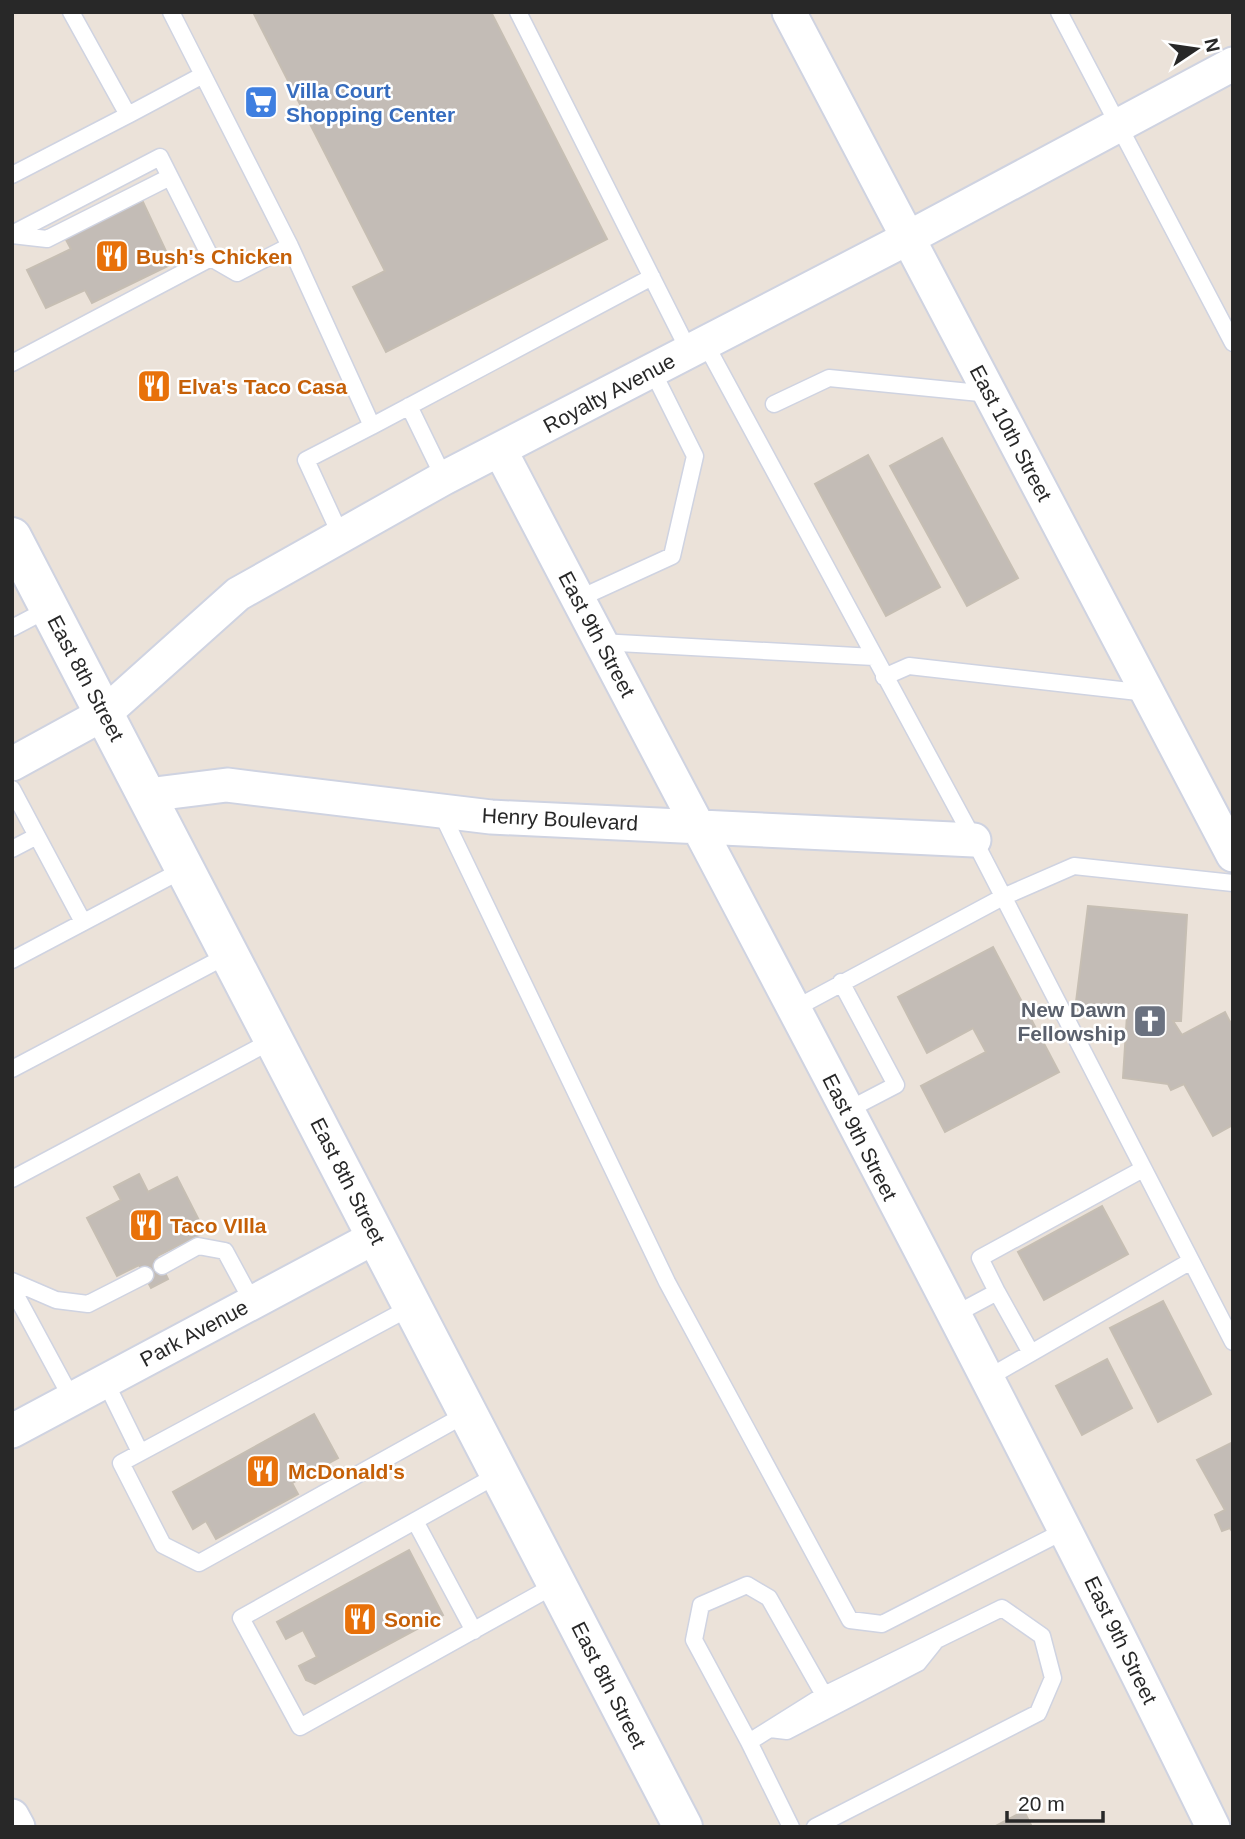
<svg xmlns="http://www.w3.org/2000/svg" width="1245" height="1839" font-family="Arial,sans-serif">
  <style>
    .building { fill: #c3bcb6; stroke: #c6beb3; stroke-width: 2 }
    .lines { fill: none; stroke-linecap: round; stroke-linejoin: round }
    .service-casing { stroke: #cfd3e1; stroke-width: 19 }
    .minor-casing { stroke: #cfd3e1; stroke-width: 37 }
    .secondary-casing { stroke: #cfd3e1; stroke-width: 42 }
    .service { stroke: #fff; stroke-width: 16 }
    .minor { stroke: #fff; stroke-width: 33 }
    .secondary { stroke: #fff; stroke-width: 38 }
    .labels { text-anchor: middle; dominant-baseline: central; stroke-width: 5; stroke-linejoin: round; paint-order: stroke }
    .shop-label { font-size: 21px; font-weight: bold; fill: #366cbe; stroke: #fff; text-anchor: start }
    .food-label { font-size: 21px; font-weight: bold; fill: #c56008; stroke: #fff; text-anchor: start }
    .street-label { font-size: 21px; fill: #282828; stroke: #fff }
    .worship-label { font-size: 21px; font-weight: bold; fill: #5b616d; stroke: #fff; text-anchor: end }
  </style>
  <rect width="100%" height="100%" fill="#ebe2d9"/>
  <path class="building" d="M253 12H491L607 239 386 352 353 287 385 271Z
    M142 200 172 264 92 303 85 290 46 308 27 270 71 249 65 238Z
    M942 438 1018 578 967 606 890 466Z
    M868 455 940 587 886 616 815 484Z
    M1088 906 1187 915 1181 1021H1173L1182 1035 1225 1012 1230 1022 1233 1021V1125L1213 1136 1184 1084 1171 1090 1168 1084 1123 1078 1127 1015 1075 1010Z
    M993 947 1059 1072 945 1132 921 1086 986 1052 973 1028 927 1053 898 997Z
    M139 1174 148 1192 177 1177 205 1232 157 1256 168 1279 151 1288 139 1265 117 1276 87 1218 121 1200 114 1187Z
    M1102 1206 1128 1254 1044 1300 1018 1252Z
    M1163 1301 1211 1394 1158 1422 1110 1328Z
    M1107 1359 1132 1408 1082 1435 1056 1386Z
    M314 1414 338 1458 292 1483 298 1494 216 1539 206 1521 193 1529 173 1492Z
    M1233 1442V1533L1230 1528 1222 1531 1215 1515 1225 1510 1197 1460Z
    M409 1550 443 1615 315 1684 306 1680 299 1666 317 1657 303 1630 286 1639 277 1622Z
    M1024 1811 1032 1827H994Z"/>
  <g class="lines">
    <g class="service-casing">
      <path id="service" d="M171 12 290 246 372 426 652 277
        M518 12 689 351
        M1059 12 1233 343
        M128 115 203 75
        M12 175 128 115 71 12
        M12 234 160 157 211 258 12 363
        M12 235 47 239 170 177
        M211 258 237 273 290 246
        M705 343 974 840 1233 1342
        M774 404 829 378 990 394
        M409 406 444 478
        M341 536 306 460 372 426
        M578 599 672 556 695 456 652 370
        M12 628 50 608
        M600 642 874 657
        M884 677 909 666 1147 693
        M12 789 37 836
        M441 812 667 1282 850 1620 882 1624 1066 1530
        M12 849 37 836 83 922
        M12 960 186 868
        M841 982 896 1085 846 1111
        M794 1009 1003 897 1074 866 1233 883
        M12 1069 230 954
        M12 1179 275 1039
        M162 1266 198 1246 225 1251 252 1301
        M12 1281 56 1300 88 1304 145 1275
        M12 1288 72 1399
        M997 1292 980 1258 1143 1169
        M413 1306 121 1463 163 1545 199 1563 468 1413
        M952 1316 997 1292 1031 1353
        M986 1379 1191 1261
        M105 1381 140 1452
        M499 1474 241 1618 300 1727 557 1584
        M415 1521 474 1631
        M770 1729 787 1731 918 1663 934 1643
        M749 1742 694 1640 701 1605 747 1585 769 1598 824 1695
        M791 1827 749 1742 824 1695 1002 1608 1042 1636 1053 1678 1038 1713 815 1827"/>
    </g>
    <g class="minor-casing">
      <path id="minor" d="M789 12 1233 855
        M500 450C739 908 986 1362 1213 1827
        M12 764 105 713 238 594 444 478 908 238 1233 64
        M147 795 227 785 491 817 974 840
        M12 1431 377 1236
        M12 1816 18 1827"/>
    </g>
    <g class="secondary-casing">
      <path id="secondary" d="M12 537 683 1827"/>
    </g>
    <use href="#service" class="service"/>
    <use href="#minor" class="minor"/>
    <use href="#secondary" class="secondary"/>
  </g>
  <defs>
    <g id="supermarket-square" transform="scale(1.75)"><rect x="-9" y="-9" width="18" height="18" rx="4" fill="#3f7fe0" stroke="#fff"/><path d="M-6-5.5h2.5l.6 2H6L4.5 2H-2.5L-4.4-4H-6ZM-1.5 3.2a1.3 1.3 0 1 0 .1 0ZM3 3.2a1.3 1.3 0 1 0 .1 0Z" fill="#fff"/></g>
    <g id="restaurant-square" transform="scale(1.75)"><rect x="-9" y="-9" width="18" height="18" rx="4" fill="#e8710a" stroke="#fff"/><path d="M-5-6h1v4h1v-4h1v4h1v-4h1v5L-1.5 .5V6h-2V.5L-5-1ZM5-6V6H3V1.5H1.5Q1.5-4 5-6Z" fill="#fff"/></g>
    <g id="church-square" transform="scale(1.75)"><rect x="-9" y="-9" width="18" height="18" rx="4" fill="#6b7280" stroke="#fff"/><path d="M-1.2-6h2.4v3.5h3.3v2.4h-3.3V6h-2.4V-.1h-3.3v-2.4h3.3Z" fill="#fff"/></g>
  </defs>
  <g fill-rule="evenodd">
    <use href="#supermarket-square" x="261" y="102"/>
    <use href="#restaurant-square" x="112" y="256"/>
    <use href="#restaurant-square" x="154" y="386"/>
    <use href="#church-square" x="1150" y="1021"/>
    <use href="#restaurant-square" x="146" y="1225"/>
    <use href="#restaurant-square" x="263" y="1471"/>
    <use href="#restaurant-square" x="360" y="1619"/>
  </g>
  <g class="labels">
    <g class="shop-label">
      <text x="286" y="90">Villa Court<tspan x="286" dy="24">Shopping Center</tspan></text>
    </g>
    <g class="food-label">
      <text x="136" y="256">Bush's Chicken</text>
      <text x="178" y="386">Elva's Taco Casa</text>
      <text x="170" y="1225">Taco VIlla</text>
      <text x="288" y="1471">McDonald's</text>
      <text x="384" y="1619">Sonic</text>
    </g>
    <g class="street-label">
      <text transform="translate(609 393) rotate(-28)">Royalty Avenue</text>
      <text transform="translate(1011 433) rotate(62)">East 10th Street</text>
      <text transform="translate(597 634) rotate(62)">East 9th Street</text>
      <text transform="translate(86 678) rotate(62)">East 8th Street</text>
      <text transform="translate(560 819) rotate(3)">Henry Boulevard</text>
      <text transform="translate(860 1137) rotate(63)">East 9th Street</text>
      <text transform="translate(348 1181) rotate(63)">East 8th Street</text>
      <text transform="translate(194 1333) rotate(-28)">Park Avenue</text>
      <text transform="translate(1121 1640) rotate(64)">East 9th Street</text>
      <text transform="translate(609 1685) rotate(63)">East 8th Street</text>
    </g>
    <g class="worship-label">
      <text x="1126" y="1009">New Dawn<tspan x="1126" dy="24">Fellowship</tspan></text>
    </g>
  </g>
  <rect width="1245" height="1839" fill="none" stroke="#282828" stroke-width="28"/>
  <g transform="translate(1196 49) rotate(77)" stroke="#ffffff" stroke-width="5" paint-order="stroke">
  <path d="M0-5L12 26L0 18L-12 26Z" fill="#282828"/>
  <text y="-10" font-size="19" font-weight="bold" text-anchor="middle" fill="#282828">N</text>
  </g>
  <path d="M1007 1811v10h96v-10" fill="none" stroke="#282828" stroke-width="3.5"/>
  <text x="1018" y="1811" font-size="21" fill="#282828" stroke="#ffffff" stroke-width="5" paint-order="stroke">20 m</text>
</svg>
